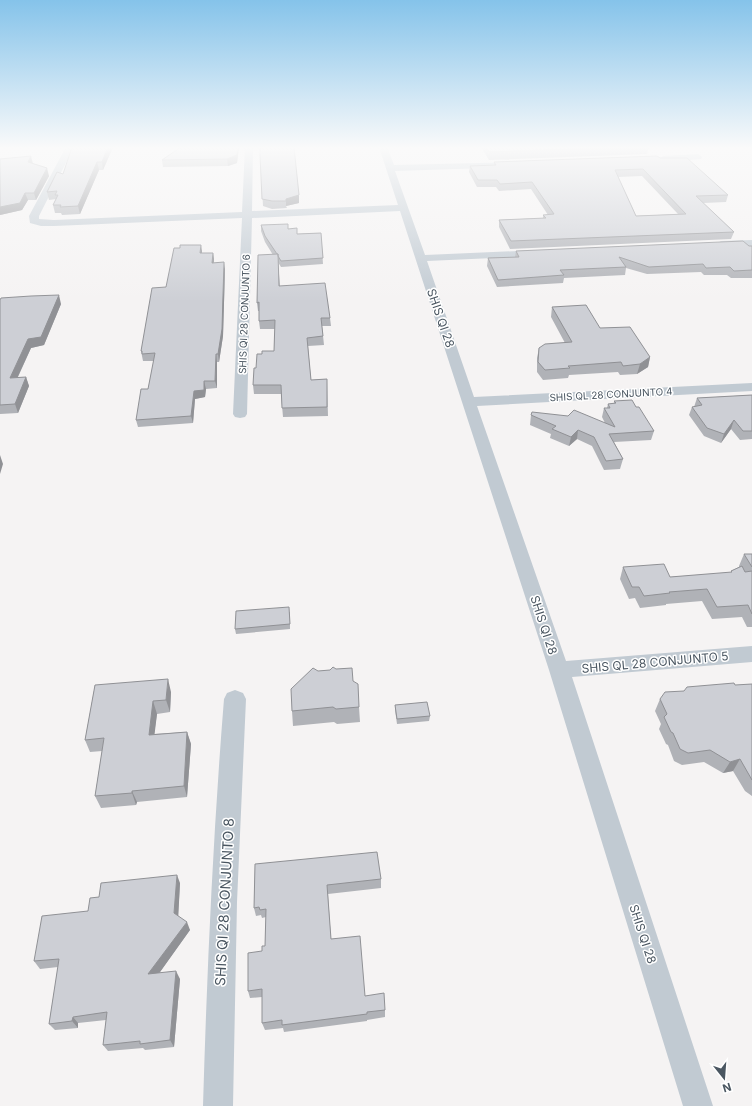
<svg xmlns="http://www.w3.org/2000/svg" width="752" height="1106" font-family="Inter,sans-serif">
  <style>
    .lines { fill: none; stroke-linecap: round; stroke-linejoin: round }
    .minor { fill: #c1cad2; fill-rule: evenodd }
    .wall { fill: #b0b2b7; fill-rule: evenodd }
    .shaded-wall { fill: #909195 }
    .building { fill: #cdcfd5; stroke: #909195; fill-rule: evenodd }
    .labels { text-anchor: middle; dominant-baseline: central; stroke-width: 3; stroke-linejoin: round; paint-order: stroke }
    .far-street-label { font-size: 10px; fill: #4a5661; stroke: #fff }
    .street-label { font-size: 12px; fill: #4a5661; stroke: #fff }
    .near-street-label { font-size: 14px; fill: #4a5661; stroke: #fff }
  </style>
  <rect width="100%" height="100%" fill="#f5f3f3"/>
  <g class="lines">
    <path class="minor" d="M66 147H74L39 216V219L54 220 242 212 245 147H253L252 211 398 205 379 147H387L394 165 522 162 523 164 522 166 519 167 395 171 425 255 540 250 546 253 540 256 427 261 474 397 752 383V391L477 406 566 661 752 646V662L572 677 713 1106H683L549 670 400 211 252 218 247 414 245 417 240 418 235 417 233 414 242 218 54 226H41L30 223 29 216Z
      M698 154 702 157 701 159 663 162 659 159 663 156Z
      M752 240V246L721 247 716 244 721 241Z
      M235 690 243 693 246 699 237 902 233 1106H203C207 970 213 835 224 699L227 693Z"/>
  </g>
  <path class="wall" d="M113 147 103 170H99L80 214 62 215 61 213H55L53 205 56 199 49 200 47 192 63 174Z
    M181 147H239L237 163 228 166 163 167 162 160Z
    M260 147H303V148H294L299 203 286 206 287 208 272 209 263 206Z
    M481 147H649L647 154 489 160Z
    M657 156 728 195 726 202 703 203 734 232 731 239 510 249 499 227V220L543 218V215H548L531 189 499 191 496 187H477L469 172 470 166 494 165V162ZM642 176 678 214 636 216 618 177Z
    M33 163 49 176 36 200H28L22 210 0 215Z
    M261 225 288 229 297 234 321 233 323 264 281 267 278 262 280 286 330 318 331 326H322L324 345 308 346 311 380 327 379 328 416 283 417 281 394H254L253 385 256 368 262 354 274 351 275 329H260L259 321V311H258L257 303 273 255 265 242 261 231Z
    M752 246V278H731L727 275H704L701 272 647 274 626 268 625 275 564 278 563 283 497 287 487 266 488 258 515 257 516 251Z
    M202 251V253H213L214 259V263L225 269 223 336 219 362H217V388L206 389 205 397 195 399 193 423 138 427 136 420 148 389 154 361H143L141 351 166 287Z
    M0 300 61 304 44 345 31 348 18 377H26L29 386 18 413 0 414Z
    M552 307 600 328 650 357 648 367 637 374 620 375 618 372 569 375 568 378 543 380 537 372V358L539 348 565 343 551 317Z
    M752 395V439L740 440 731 429 721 443 704 436 689 415 692 407H694L697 398Z
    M614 401 636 407 654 431 651 440 614 442 623 459 620 469 604 470 592 446 577 439 569 446 550 438 551 434 530 425 531 415 605 423 602 417 604 408H607L608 404 614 403Z
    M744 554H752V627H747L742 617 712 619 702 601 666 604V605L640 608 635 598 629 599 620 579 623 567 670 577 731 573V571L739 567V566Z
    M290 612V629L236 634 235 629Z
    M318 671 353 681 359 707 360 722 337 724 334 722 293 726 292 711Z
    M752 684V796L745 791 733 771 723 773 704 762 682 765 674 761 668 745 666 744 659 729 661 724 655 711 660 699 684 691Z
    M95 685 171 692 170 712 157 714 154 734 187 732 191 744 187 797 137 802 136 805 101 808 95 796 102 751 90 752 85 740Z
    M395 705 430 716 429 721 397 724 395 710Z
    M255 864 381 879V888L328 894 331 939 365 996 385 1010V1017L367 1020V1021L284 1032 283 1028 265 1030 262 1023V997L250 998 248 991 262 951 265 946 266 917 262 918 261 915 256 916 254 908Z
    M180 883 178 916 190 930 159 973 180 979 174 1047 145 1050 143 1048 108 1051 103 1045 106 1020 78 1023V1028L55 1030 49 1024 58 967 40 969 34 961 88 911 99 897Z"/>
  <path class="shaded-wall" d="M108 147H113L103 170 102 162Z
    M238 147H239L237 163 228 166 227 159Z
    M31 156 33 164 28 162Z
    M97 162 99 170 80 214 78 206Z
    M47 168 49 176 36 200 34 193Z
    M25 193 28 200 22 210 0 215V207Z
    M299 195V203L286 206V199Z
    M201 245 202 251 201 260 200 253Z
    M213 253 214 259 213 270 212 263Z
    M224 262 225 269 223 336 219 362 218 354Z
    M59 295 61 304 44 345 31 348 13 387 10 378 28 339Z
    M216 354 217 362V388L215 381Z
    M650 357 648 367 637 374 640 364Z
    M26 377 29 386 18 413 15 404Z
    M204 381 206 389 205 397 195 399 193 423 191 416 194 391Z
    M734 420 731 429 721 443 724 434Z
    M578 430 577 439 569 446 571 437Z
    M0 455 3 464 0 474Z
    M168 679 171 692 170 712 166 700Z
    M153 701 157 714 153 747 149 735Z
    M187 732 191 744 187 797 184 786Z
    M740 759 733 771 723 773 730 762Z
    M132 791 137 802 136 805 132 793Z
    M177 875 180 883 178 921 174 913Z
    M187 922 190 930 153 982 148 974Z
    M176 971 180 979 174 1047 170 1040Z
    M73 1017 78 1023V1028L72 1021Z"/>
  <path class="building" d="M72 147H108L102 162H97L78 206 60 207 61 205H53L58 195H55L57 191 47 192 57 172 63 174Z
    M181 147H238L237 155 227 159 162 160Z
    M260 147H294L299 195 286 199V201H272L262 199 260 155Z
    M486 147H630L489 152Z
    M31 156 28 162 47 168 34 193H25L20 203 0 207V159Z
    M657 156 660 158H687L728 195 696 196 734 232 511 241 499 220 546 218 543 215 554 214 532 182 500 184 497 180H478L470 166 496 165 494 162ZM643 169 686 214 636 216 615 170Z
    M288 224V229L297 228V234L321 233 323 258 281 261 278 256V254H277L265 236 261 225Z
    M743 241 749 246H752V270L734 271 730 267 706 268 703 264 649 267 619 257 626 267 560 270 564 275 498 280 488 258 519 257 516 251Z
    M180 245H201L200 253H213L212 263 224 262 222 329 218 354H216L215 381H204V390L194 391 191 416 136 420 141 389H148L155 353 142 354V351H141L152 288 166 287 174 248H180Z
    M278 254 279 286 325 283 330 318H321L323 336 307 338 311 380 327 379V407L282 408 281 385H253L254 368H256L257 354H262V351H274L275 320 259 321V302L257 303 258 255Z
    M59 295 41 337 28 339 10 378 26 377 15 404 0 405V300L1 298 31 296Z
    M586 305 600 328 630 327 650 357 640 364 623 366 621 362 568 366 570 368 545 370 538 362 539 348 545 344 572 342 552 307Z
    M752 395V431H743L734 420 724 434 707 428 692 407 702 405 697 398Z
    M632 400 636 407H639L654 431 609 434 623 459 606 461 594 437 578 430 571 437 552 429 556 426 531 415 532 412 568 416 574 410 615 427 604 408H610L608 404 616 403 614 401Z
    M744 554H752V567Z
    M664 564 670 577 732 572 731 571 742 566 745 572 752 571V614L748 605 717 607 707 589 669 592 670 593 644 596 639 587H632L623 567Z
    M289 607 290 624 235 629 236 611Z
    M333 667 336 669 352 668 353 681 358 684 359 707 336 709 333 707 292 711 291 689 313 668 318 671 330 670Z
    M168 679 166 700 153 701 149 735 187 732 184 786 132 791V793L95 796 104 738 85 740 95 685Z
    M734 683 735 685 752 684V780L740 759 730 762 710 750 688 753 680 749 673 733 671 732 664 717 667 714 660 699 665 692 684 691 687 687Z
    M427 702 430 716 397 719 395 705Z
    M377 852 381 879 327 885 331 939 360 936 365 996 384 993 385 1010 367 1012V1014L282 1025V1020L262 1023V989L248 991V953L262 951V946H265L266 909 260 910 259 907 254 908 255 864Z
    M177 875 174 913 187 922 148 974 176 971 170 1040 140 1044V1041L103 1045 107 1012 73 1017 72 1021 49 1024 59 959 34 961 42 916 88 911 90 898 99 897 101 883Z"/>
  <linearGradient id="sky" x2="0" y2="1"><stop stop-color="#85c3ea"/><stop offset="0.49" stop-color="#fafafa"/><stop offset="1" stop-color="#fafafa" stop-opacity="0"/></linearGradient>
  <rect width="752" height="302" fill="url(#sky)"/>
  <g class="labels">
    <g class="far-street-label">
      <text transform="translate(244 314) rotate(-88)">SHIS QI 28 CONJUNTO 6</text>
      <text transform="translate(611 394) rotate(-3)">SHIS QL 28 CONJUNTO 4</text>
    </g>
    <g class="street-label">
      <text transform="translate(441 318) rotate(71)">SHIS QI 28</text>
      <text transform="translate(544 625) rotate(72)">SHIS QI 28</text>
      <text transform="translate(655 662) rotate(-5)">SHIS QL 28 CONJUNTO 5</text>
      <text transform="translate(643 934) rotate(72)">SHIS QI 28</text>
    </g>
    <g class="near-street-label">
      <text transform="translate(224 902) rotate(-87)">SHIS QI 28 CONJUNTO 8</text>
    </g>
  </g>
  <g transform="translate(724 1078) rotate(163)" stroke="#ffffff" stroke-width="3" paint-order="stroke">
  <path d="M0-3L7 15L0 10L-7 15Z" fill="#4a5661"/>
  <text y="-6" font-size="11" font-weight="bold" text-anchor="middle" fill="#4a5661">N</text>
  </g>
</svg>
